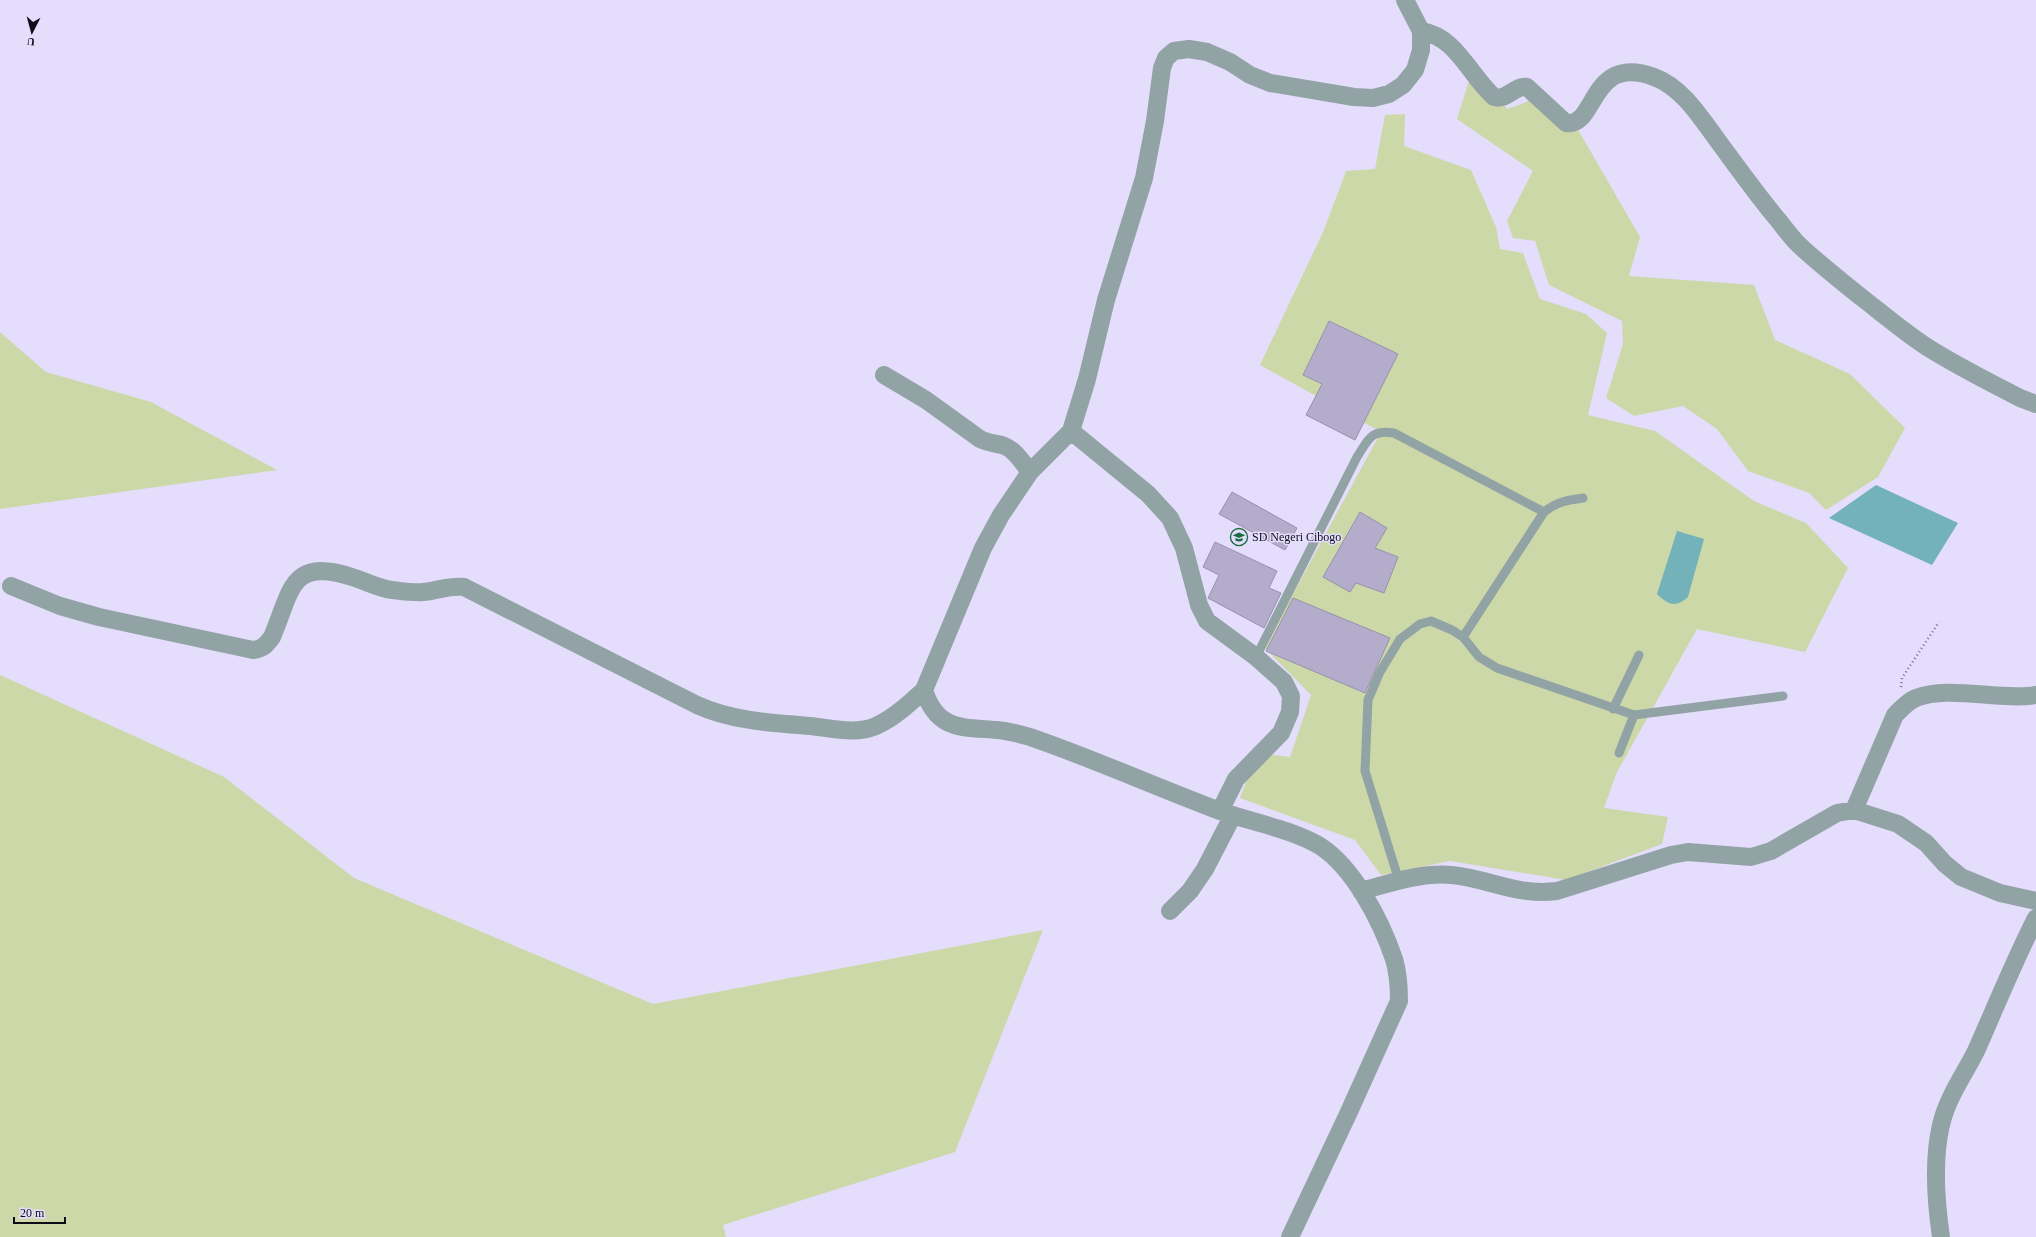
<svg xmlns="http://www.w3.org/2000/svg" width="2036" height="1237" font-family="'Times New Roman',serif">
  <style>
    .green { fill: #cdd8a9 }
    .water { fill: #73b2b8 }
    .building { fill: #b3acca; stroke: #9791ad }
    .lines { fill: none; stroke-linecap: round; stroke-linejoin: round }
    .path { stroke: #797489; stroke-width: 2.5; stroke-dasharray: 1 3; stroke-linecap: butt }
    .service { stroke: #92a3a5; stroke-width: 9 }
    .minor { stroke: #92a3a5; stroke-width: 18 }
    .labels { text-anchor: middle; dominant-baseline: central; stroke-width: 3; stroke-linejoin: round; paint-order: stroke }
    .poi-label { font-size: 12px; fill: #0e0c16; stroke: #e4ddfc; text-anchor: start }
  </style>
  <rect width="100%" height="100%" fill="#e4ddfc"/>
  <path class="green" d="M1474 65 1507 109 1543 96 1573 121 1640 237 1629 276 1754 285 1775 340 1850 374 1905 428 1878 477 1826 510 1809 493 1748 471 1717 429 1683 406 1634 416 1606 398 1623 344 1622 321 1549 285 1535 241 1513 238 1507 221 1533 171 1457 119Z
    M1405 114 1404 146 1471 170 1496 227 1500 249 1523 253 1540 299 1586 314 1607 333 1588 415 1655 431 1754 501 1806 523 1848 568 1805 652 1697 629 1616 774 1604 808 1668 817 1662 844 1566 880 1450 861 1381 875 1355 840 1240 798 1257 753 1290 757 1311 695 1264 647 1381 432 1260 365 1324 230 1346 171 1375 169 1385 115Z
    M0 332 46 372 151 402 277 470 0 509Z
    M0 675 224 777 354 878 653 1004 1043 930 955 1152 723 1225 726 1237H0Z"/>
  <path class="water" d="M1876 485 1958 523 1932 565 1829 518Z
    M1677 531 1704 539 1688 597C1676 608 1668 605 1657 594Z"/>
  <path class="building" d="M1329 321 1398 354 1355 440 1306 415 1322 384 1303 375Z
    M1232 492 1297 528 1285 550 1219 514Z
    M1360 512 1387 528 1375 548 1398 557 1384 593 1356 583 1350 592 1323 577Z
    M1215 542 1277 571 1269 588 1281 593 1264 628 1208 598 1219 575 1203 567Z
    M1293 598 1390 638 1365 693 1266 651Z"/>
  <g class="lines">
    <path class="path" d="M1901 687 1902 678 1939 622"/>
    <path class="service" d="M1463 637 1544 512C1556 502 1568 500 1583 498
      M1256 657 1357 457C1368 440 1371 429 1394 433L1544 512
      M1613 709 1639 655
      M1619 753 1634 715 1783 696
      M1399 881 1365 771 1368 700 1380 672 1400 639 1420 624 1431 621 1452 630 1463 637 1479 657 1497 668 1634 715"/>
    <path class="minor" d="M1421 31C1457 37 1469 75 1494 97 1506 101 1515 85 1527 87L1566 123C1597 128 1589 53 1654 77 1682 87 1701 118 1718 141 1738 168 1757 195 1779 221 1785 229 1791 237 1798 244 1818 263 1840 280 1861 297 1883 314 1904 332 1927 347 1957 366 1989 382 2020 398L2036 404
      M884 375 926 400 980 439C988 443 994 443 1002 445 1015 449 1022 462 1030 472
      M1071 431 1148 494 1170 518 1184 548 1199 605 1207 621 1256 657 1284 682 1291 696 1290 712 1281 733 1236 779 1220 811
      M11 586 60 606 99 617 253 650C263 649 266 645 272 637 292 590 290 557 352 577 365 581 378 588 392 590 402 591 412 593 423 592 437 591 449 585 464 587L697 705C732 721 772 723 810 726 831 728 855 735 876 726 894 718 910 703 924 690
      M1854 810 1895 715C1901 709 1908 701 1916 698 1948 685 2000 701 2036 695
      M1361 891C1390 883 1422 872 1452 875 1491 879 1515 896 1557 891L1671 855 1688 852 1751 857 1771 851 1837 813 1854 810 1898 824 1926 843 1945 864 1961 877 2000 893 2036 901
      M1170 911 1190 891 1205 869 1233 815
      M1290 1237 1348 1114 1399 1001C1399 987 1398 972 1394 959 1381 921 1354 868 1320 846 1291 829 1251 822 1220 811 1156 787 1094 759 1030 737 1020 734 1009 731 997 730 962 727 937 731 924 690L983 548 1001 515 1030 472 1071 431 1087 379 1106 300 1144 178 1155 121 1162 68 1166 58 1174 51 1189 49 1207 52 1230 62 1250 75 1270 83 1354 97 1373 98 1389 94 1403 85 1415 70 1421 50V31L1405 0
      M1941 1237C1936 1203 1933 1159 1941 1125 1947 1098 1964 1075 1976 1051 1996 1006 2014 961 2036 918"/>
  </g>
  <defs>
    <g id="school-ring" transform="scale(0.9)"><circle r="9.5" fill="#e4ddfc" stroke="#196d3e" stroke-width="1.5"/><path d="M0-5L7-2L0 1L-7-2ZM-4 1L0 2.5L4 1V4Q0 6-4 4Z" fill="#196d3e"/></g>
  </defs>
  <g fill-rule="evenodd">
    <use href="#school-ring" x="1239" y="537"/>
  </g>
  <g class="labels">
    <g class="poi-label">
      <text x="1252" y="537">SD Negeri Cibogo</text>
    </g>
  </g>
  <g transform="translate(32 32) rotate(186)" stroke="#e4ddfc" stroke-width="3" paint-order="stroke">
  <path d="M0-3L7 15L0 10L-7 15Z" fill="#0e0c16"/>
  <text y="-6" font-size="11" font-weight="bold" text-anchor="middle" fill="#0e0c16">U</text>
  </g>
  <path d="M14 1217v6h51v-6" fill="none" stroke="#0e0c16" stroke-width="2"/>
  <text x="20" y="1217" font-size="12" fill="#0e0c16" stroke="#e4ddfc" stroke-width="3" paint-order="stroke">20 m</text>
</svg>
